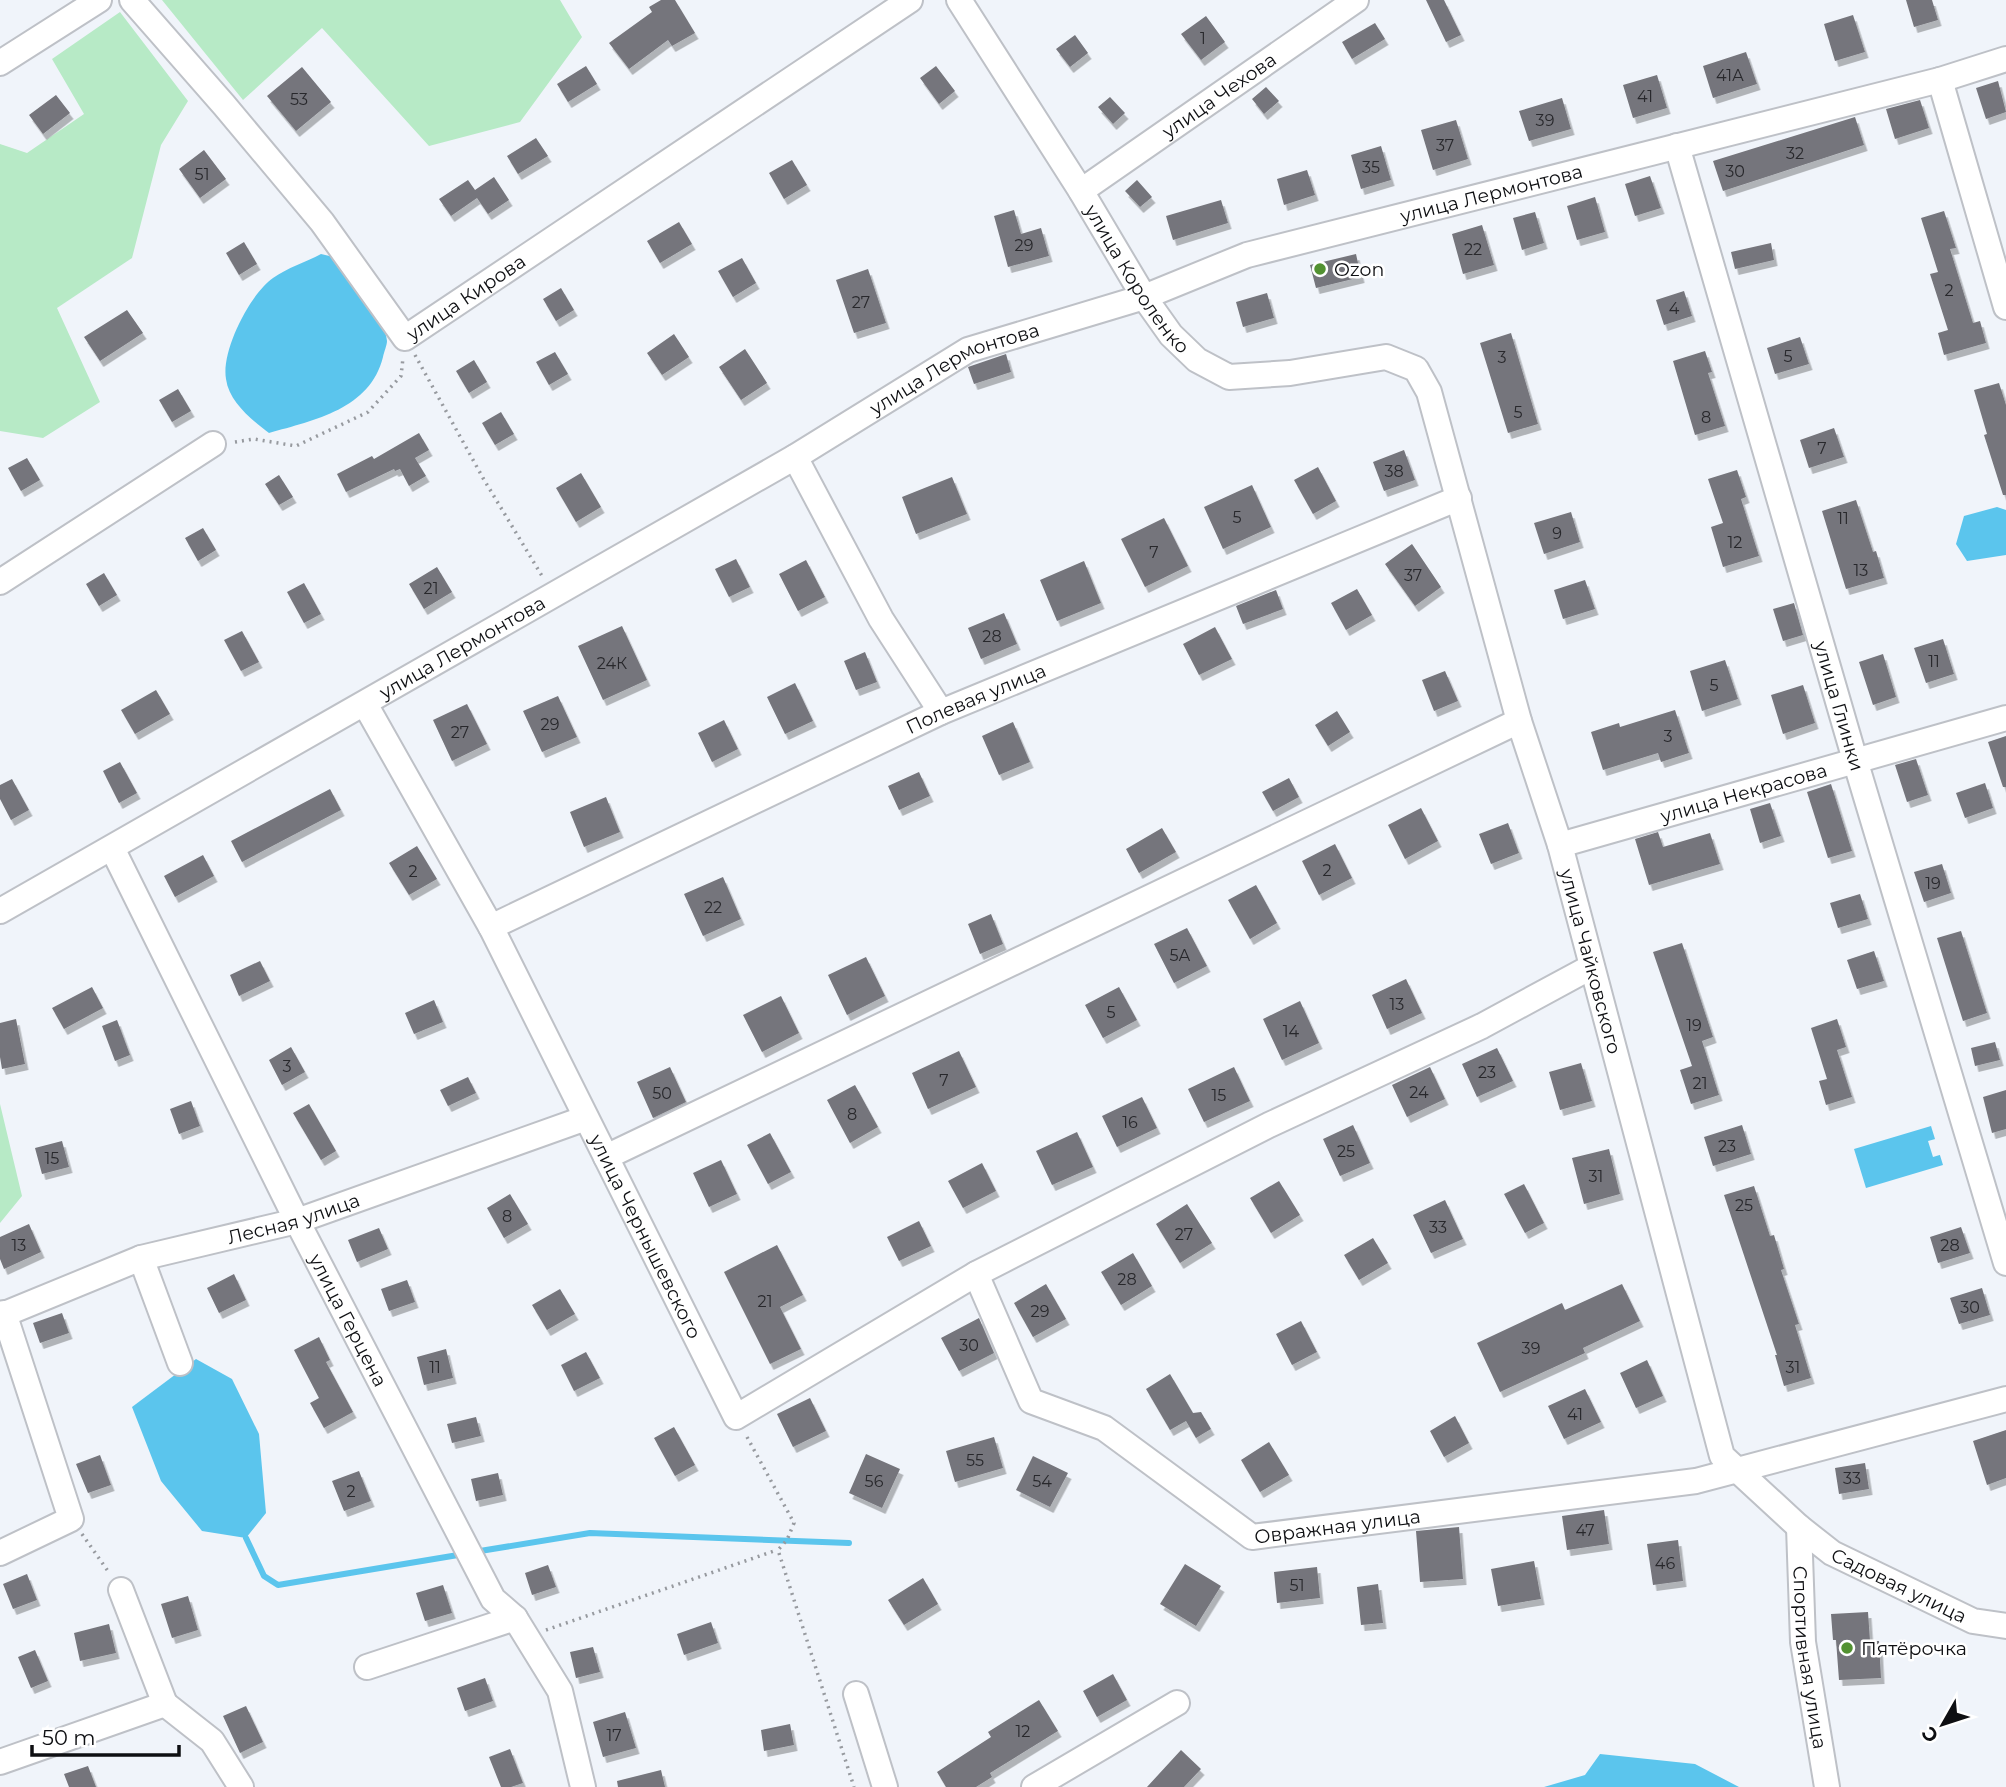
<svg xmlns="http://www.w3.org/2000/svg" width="2006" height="1787" font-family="Montserrat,sans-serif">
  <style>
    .green { fill: #b7eac6 }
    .water { fill: #5bc5ed }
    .pier { fill: #f0f4fa }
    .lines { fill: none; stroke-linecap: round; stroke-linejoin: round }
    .stream { stroke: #5bc5ed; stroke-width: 6 }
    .building { fill: #75757b; filter: url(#shadow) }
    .minor-casing { stroke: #bec1c7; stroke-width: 28 }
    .path { stroke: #979a9f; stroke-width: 3.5; stroke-dasharray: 2 5; stroke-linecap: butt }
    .minor { stroke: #fff; stroke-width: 24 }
    .poi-dot { fill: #529131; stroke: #fff; stroke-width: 2.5 }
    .labels { text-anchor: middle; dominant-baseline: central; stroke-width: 5; stroke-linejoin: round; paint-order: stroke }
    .number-label { font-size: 16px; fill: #28282c }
    .street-label { font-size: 19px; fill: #0e0f12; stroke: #fff }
    .poi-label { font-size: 19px; fill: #0e0f12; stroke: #fff; text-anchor: start }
  </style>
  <defs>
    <filter id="shadow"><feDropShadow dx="3.5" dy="6" stdDeviation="0" flood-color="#0004"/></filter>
  </defs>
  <rect width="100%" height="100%" fill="#f0f4fa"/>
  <path class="green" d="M162 0H560L582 37 520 122 429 146 322 28 243 100Z
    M120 12 188 101 161 145 132 258 57 308 100 402 43 438 0 431V144L27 153 84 114 52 59Z
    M0 1104 22 1196 0 1223Z"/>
  <path class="water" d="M321 254 338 258C350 276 386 320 387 341 387 345 384 352 383 357 370 409 315 420 269 433 252 420 229 402 226 379 221 351 250 294 273 278 287 268 306 262 321 254Z
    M1997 507 2006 510V555L1967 561 1956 544 1964 516Z
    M1931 1126 1943 1165 1866 1188 1854 1149Z
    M196 1359 232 1379 259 1434 266 1513 246 1538 202 1531 161 1481 132 1407Z
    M1600 1754 1695 1764 1739 1787H1544L1585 1775Z"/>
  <path class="pier" d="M1939 1138 1943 1154 1933 1157 1928 1141Z"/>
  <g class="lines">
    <path class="stream" d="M246 1538 264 1576 278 1585 464 1554
      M474 1552 590 1533 849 1543"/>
  </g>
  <path class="building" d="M661 0H675L695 33 672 46 668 40 629 69 609 43 652 12 649 7Z
    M1426 0H1444L1461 35 1446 42Z
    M1906 0H1932L1938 20 1914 27Z
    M1853 15 1865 52 1835 61 1824 24Z
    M1206 16 1225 42 1201 60 1181 34Z
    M1375 23 1385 39 1352 59 1342 42Z
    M1075 35 1088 53 1070 67 1056 49Z
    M1746 52 1757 84 1713 98 1703 66Z
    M586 66 597 84 568 102 557 84Z
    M936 66 955 91 939 104 920 78Z
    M302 67 331 102 296 131 267 96Z
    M1657 75 1667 108 1633 118 1623 85Z
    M1998 81 2006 112 1986 119 1976 88Z
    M1266 87 1279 101 1264 114 1252 99Z
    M56 95 70 113 43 134 29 115Z
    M1110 97 1125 113 1113 124 1098 107Z
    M1562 98 1571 129 1529 141 1519 111Z
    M1920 100 1929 128 1895 139 1886 109Z
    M1855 117 1864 145 1723 191 1713 161Z
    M1456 120 1468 159 1433 170 1421 130Z
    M536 138 548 156 518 174 507 156Z
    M1381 146 1391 180 1361 189 1351 155Z
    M204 150 226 179 200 198 179 169Z
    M792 160 807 185 784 199 769 173Z
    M1307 170 1315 195 1284 205 1277 179Z
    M1650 176 1661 208 1635 216 1625 184Z
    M494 177 509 200 488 214 477 198 451 216 439 199 468 180 475 190Z
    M1137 180 1152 197 1140 207 1125 191Z
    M1595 197 1605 232 1577 240 1567 206Z
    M1221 200 1228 223 1173 240 1166 216Z
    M1014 210 1021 234 1041 228 1049 256 1008 267 994 216Z
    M1944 211 1956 248 1950 249 1973 323 1980 321 1986 343 1944 355 1938 333 1948 330 1930 274 1938 272 1921 218Z
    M1535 212 1544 243 1522 250 1513 218Z
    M679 222 692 244 660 263 647 241Z
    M1482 225 1494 265 1463 274 1452 234Z
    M244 242 257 264 239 275 226 253Z
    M1771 243 1774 260 1735 269 1731 252Z
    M1356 254 1361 277 1316 288 1310 265Z
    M742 258 756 283 733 297 718 271Z
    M868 269 886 323 854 333 836 280Z
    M561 288 574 310 556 321 543 299Z
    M1684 291 1692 316 1664 325 1656 300Z
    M1267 293 1274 318 1243 327 1236 302Z
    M127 310 143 333 100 361 84 337Z
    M1511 333 1538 424 1508 433 1480 343Z
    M674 334 689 357 662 375 647 353Z
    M1800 337 1809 364 1775 374 1767 348Z
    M745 349 767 383 741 400 719 367Z
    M1705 351 1712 372 1708 373 1725 426 1695 435 1673 361Z
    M555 352 568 374 549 385 536 362Z
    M1006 354 1011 372 974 384 968 367Z
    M474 360 487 382 469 393 456 371Z
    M1999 383 2006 405V495H2003L1984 435 1987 434 1974 390Z
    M178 389 191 411 172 422 159 400Z
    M501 412 514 434 495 445 482 423Z
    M1834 428 1844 457 1809 468 1800 440Z
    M419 433 429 450 415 458 426 476 409 486 400 469 395 471 394 469 346 492 337 474 372 456 374 459Z
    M1404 450 1415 480 1384 491 1373 462Z
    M27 458 40 480 21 491 8 468Z
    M1318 467 1336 501 1313 514 1294 480Z
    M1737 470 1746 497 1741 499 1759 556 1723 567 1711 527 1723 523 1708 479Z
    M581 473 601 507 576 522 556 488Z
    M279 475 293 497 279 505 265 484Z
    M952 477 967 514 916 534 902 497Z
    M1252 485 1271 527 1223 549 1204 507Z
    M1856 500 1873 552 1876 551 1884 578 1846 589 1822 511Z
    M1571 512 1580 542 1544 554 1534 523Z
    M1164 518 1188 566 1145 587 1121 539Z
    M203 528 216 550 198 561 185 538Z
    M1412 544 1441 587 1415 606 1385 564Z
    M736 559 750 587 729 597 715 569Z
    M806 560 825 597 798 611 779 574Z
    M1084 561 1101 603 1057 621 1040 580Z
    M437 567 452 592 424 609 409 584Z
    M104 573 117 595 99 606 86 584Z
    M1585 580 1595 609 1563 619 1554 590Z
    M304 583 321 614 304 623 287 592Z
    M1357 589 1372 615 1346 630 1331 603Z
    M1276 590 1283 609 1243 624 1236 606Z
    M1794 603 1803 635 1783 641 1773 609Z
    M1004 613 1017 644 981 659 968 628Z
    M622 626 647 680 603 700 578 646Z
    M1215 627 1232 659 1199 675 1183 644Z
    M242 631 259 662 241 671 224 640Z
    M1943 639 1954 674 1926 683 1914 648Z
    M865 652 877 682 856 690 844 661Z
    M1883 654 1896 697 1873 705 1859 662Z
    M1725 660 1738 699 1702 711 1690 671Z
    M1445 671 1458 701 1434 711 1422 680Z
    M795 683 813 721 785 734 767 697Z
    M1803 685 1815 723 1783 734 1771 695Z
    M156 690 170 714 135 734 121 710Z
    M558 696 577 737 542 752 523 711Z
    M467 704 487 744 452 761 433 720Z
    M1675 710 1689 753 1661 762 1658 753 1603 770 1591 732 1619 723 1620 727Z
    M1337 711 1350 732 1328 746 1315 725Z
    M724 720 738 749 712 762 698 733Z
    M1013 722 1030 762 999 775 982 736Z
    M2006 736V787H2003L1988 742Z
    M1916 759 1928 795 1907 802 1895 765Z
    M120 762 137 793 119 803 103 771Z
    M919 772 930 796 899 810 888 786Z
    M1289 778 1299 797 1273 811 1262 792Z
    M12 779 29 810 11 820 0 799V785Z
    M1985 783 1993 808 1965 818 1956 793Z
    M1831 784 1852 851 1828 858 1807 792Z
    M330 789 341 810 242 862 231 841Z
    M606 797 620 832 584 847 570 812Z
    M1770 803 1781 836 1760 843 1750 809Z
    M1421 808 1438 841 1405 859 1388 825Z
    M1508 823 1519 853 1491 864 1479 834Z
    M1162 828 1176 852 1139 873 1126 849Z
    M1658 832 1663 847 1710 833 1720 864 1649 885 1635 839Z
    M1335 844 1352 878 1319 895 1302 861Z
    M417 846 437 879 409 895 389 863Z
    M203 855 214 876 175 897 164 876Z
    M1942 864 1951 893 1924 902 1914 872Z
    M723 877 741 919 703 936 684 894Z
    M1256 885 1277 923 1250 939 1228 900Z
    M1860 894 1868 919 1838 928 1830 903Z
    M991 914 1003 944 980 954 968 924Z
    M1187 928 1207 966 1174 983 1154 944Z
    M1961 931 1987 1013 1963 1021 1937 938Z
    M1682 943 1713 1037 1702 1041 1719 1095 1691 1104 1680 1070 1692 1066 1653 952Z
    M1874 951 1884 981 1857 989 1847 960Z
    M866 957 885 996 847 1015 828 975Z
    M260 961 270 981 239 996 230 975Z
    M1406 979 1422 1013 1387 1029 1372 995Z
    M92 987 103 1008 64 1029 52 1008Z
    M1119 987 1137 1020 1103 1038 1085 1005Z
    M781 996 799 1033 762 1052 743 1015Z
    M434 1000 443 1022 414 1034 405 1013Z
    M1300 1001 1319 1043 1282 1060 1263 1019Z
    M16 1019 25 1064 2 1069 0 1057V1023Z
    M1837 1019 1846 1047 1837 1050 1852 1097 1826 1105 1819 1081 1827 1079 1811 1028Z
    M117 1020 130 1055 115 1061 102 1026Z
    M1995 1042 2000 1060 1975 1066 1971 1048Z
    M291 1047 305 1072 282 1085 269 1060Z
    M1497 1048 1513 1081 1477 1097 1462 1064Z
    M959 1051 976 1087 928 1109 912 1073Z
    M1581 1063 1592 1101 1560 1110 1549 1072Z
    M670 1067 686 1102 653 1118 637 1082Z
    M1234 1067 1250 1101 1204 1122 1188 1089Z
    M1430 1067 1445 1099 1407 1117 1392 1085Z
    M468 1077 476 1093 448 1106 440 1090Z
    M855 1085 878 1127 850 1143 827 1100Z
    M2006 1090V1129L1992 1133 1983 1097Z
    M1142 1097 1157 1128 1117 1147 1102 1116Z
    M191 1101 200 1126 179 1134 170 1109Z
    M309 1104 336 1151 321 1160 293 1113Z
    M1353 1125 1370 1163 1340 1176 1323 1139Z
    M1742 1125 1751 1154 1713 1166 1704 1137Z
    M1077 1132 1093 1167 1052 1185 1036 1151Z
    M770 1133 791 1172 768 1184 747 1145Z
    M62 1141 69 1167 42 1174 35 1148Z
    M1609 1149 1620 1194 1584 1204 1572 1158Z
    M721 1160 737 1194 709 1207 693 1173Z
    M982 1163 996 1191 963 1208 948 1181Z
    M1279 1181 1300 1215 1271 1233 1250 1198Z
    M1524 1184 1544 1223 1525 1233 1504 1194Z
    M1754 1186 1770 1236 1774 1235 1784 1269 1781 1270 1799 1324 1795 1325 1811 1378 1784 1386 1775 1355H1777L1724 1195Z
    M510 1194 528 1224 504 1238 487 1208Z
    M1445 1200 1463 1239 1431 1253 1413 1215Z
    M1187 1204 1212 1243 1180 1263 1156 1224Z
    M919 1221 931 1246 899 1261 887 1237Z
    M29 1224 41 1252 4 1269 0 1259V1237Z
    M1961 1227 1970 1253 1938 1263 1930 1237Z
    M379 1228 388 1249 357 1262 348 1240Z
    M1373 1238 1388 1263 1359 1280 1344 1255Z
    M777 1245 803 1295 780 1307 801 1349 770 1364 724 1272Z
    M1133 1253 1152 1286 1121 1305 1101 1272Z
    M234 1274 246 1300 219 1313 207 1288Z
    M407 1280 415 1302 389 1311 381 1289Z
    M1046 1284 1066 1319 1033 1337 1014 1303Z
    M1622 1284 1640 1321 1583 1348 1585 1353 1500 1392 1477 1343 1562 1303 1565 1310Z
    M1982 1288 1990 1315 1959 1324 1950 1298Z
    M560 1289 575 1314 547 1330 532 1305Z
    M62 1313 69 1333 40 1343 33 1323Z
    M979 1318 994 1353 959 1371 941 1338Z
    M1301 1321 1317 1352 1292 1365 1276 1334Z
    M319 1337 330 1360 326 1362 353 1412 324 1428 310 1403 319 1398 294 1350Z
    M446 1349 453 1378 424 1385 417 1357Z
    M586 1352 600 1378 574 1391 561 1365Z
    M1647 1360 1663 1396 1636 1408 1620 1373Z
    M1170 1374 1193 1413 1201 1412 1211 1429 1196 1438 1186 1421 1170 1430 1146 1389Z
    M1585 1389 1601 1422 1564 1439 1548 1406Z
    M810 1398 826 1431 793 1447 777 1414Z
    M1455 1416 1469 1443 1444 1457 1430 1431Z
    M476 1417 481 1436 452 1443 447 1424Z
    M674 1427 695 1465 675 1476 654 1438Z
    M2006 1430V1478L1987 1485 1973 1441Z
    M994 1437 1003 1468 955 1482 946 1451Z
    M1269 1442 1289 1475 1260 1492 1241 1460Z
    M866 1454 900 1469 882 1508 849 1493Z
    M100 1455 111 1485 88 1493 76 1464Z
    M1033 1456 1068 1473 1050 1507 1016 1490Z
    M1865 1463 1869 1489 1839 1494 1835 1468Z
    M359 1471 371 1501 344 1511 332 1481Z
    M498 1473 503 1495 476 1501 471 1479Z
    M1604 1510 1609 1544 1567 1550 1562 1516Z
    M1459 1527 1463 1579 1420 1582 1416 1531Z
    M1678 1540 1683 1581 1653 1585 1647 1544Z
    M1534 1561 1541 1599 1498 1606 1491 1569Z
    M1185 1564 1221 1586 1196 1626 1160 1604Z
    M548 1565 556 1587 532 1595 525 1573Z
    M1317 1567 1320 1598 1277 1603 1274 1572Z
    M27 1574 37 1600 13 1609 3 1584Z
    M923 1578 938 1604 904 1625 888 1600Z
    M1378 1584 1383 1623 1361 1625 1357 1587Z
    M443 1585 452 1613 425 1621 416 1593Z
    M188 1596 198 1630 172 1638 161 1604Z
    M1868 1612 1870 1641H1879L1881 1678 1839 1680 1836 1640H1833L1831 1614Z
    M711 1622 718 1643 684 1655 677 1634Z
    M109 1624 116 1653 80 1661 74 1633Z
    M593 1647 600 1672 576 1678 570 1652Z
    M35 1650 48 1681 31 1688 18 1657Z
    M1113 1674 1127 1700 1097 1717 1083 1691Z
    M485 1678 493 1701 465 1711 457 1688Z
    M1039 1700 1058 1731 990 1773 992 1777 976 1787H946L937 1772 991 1737 988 1732Z
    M246 1706 263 1742 240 1753 223 1716Z
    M625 1712 636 1748 603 1757 593 1722Z
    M790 1724 794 1745 764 1751 761 1730Z
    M510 1749 523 1783 511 1787H501L489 1757Z
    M1181 1750 1201 1769 1184 1787H1147Z
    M88 1766 96 1787H69L64 1774Z
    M661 1770 665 1787H618L617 1781Z"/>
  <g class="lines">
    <g class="minor-casing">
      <g id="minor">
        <path id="s1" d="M132 0 224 105 322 222 405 338 910 0"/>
        <path id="s2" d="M959 0 1081 191 1144 297 1171 335 1197 360 1229 377 1290 373 1386 357 1416 369 1429 392 1519 721 1560 845 1722 1456 1799 1527 1832 1553 1973 1621 2006 1626"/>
        <path d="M0 63 99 0"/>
        <path d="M1940 80 2006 307"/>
        <path id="s3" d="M1677 146 1855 760 2006 1263"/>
        <path id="s4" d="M1081 191 1356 0"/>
        <path d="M795 457 881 619 941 712"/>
        <path d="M0 582 213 444"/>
        <path id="s5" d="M365 704 491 927 736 1417 976 1274 1269 1125 1482 1026 1591 967"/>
        <path id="s6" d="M1560 845 2006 718"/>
        <path id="s7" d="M112 848 297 1221 493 1599 515 1618 560 1691 583 1787"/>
        <path id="s8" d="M0 911 795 457 968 350 1144 297 1247 255 1940 80 2006 59"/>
        <path id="s9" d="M491 927 941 712 1459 498"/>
        <path d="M606 1157 1519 721"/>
        <path d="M141 1258 180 1363"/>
        <path id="s10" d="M976 1274 1031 1401 1104 1428 1252 1537 1696 1481 2006 1399"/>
        <path id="s11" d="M0 1316 141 1258 297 1221 586 1118"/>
        <path id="s12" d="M1799 1527 1803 1642 1827 1787"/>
        <path d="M0 1553 71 1519 4 1313"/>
        <path d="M121 1590 165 1704"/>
        <path d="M367 1667 515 1618"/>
        <path d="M856 1694 885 1787"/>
        <path d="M165 1704 212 1741 241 1787"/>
        <path d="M0 1762 165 1704"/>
        <path d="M1034 1787 1177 1703"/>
      </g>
    </g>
    <path class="path" d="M415 355 483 478 542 576
      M235 442 254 439 296 446 368 412 401 376 403 358
      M747 1437 794 1523 787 1540 778 1550 854 1787
      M82 1534 110 1574
      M546 1630 777 1550"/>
    <use href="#minor" class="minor"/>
  </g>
  <g class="poi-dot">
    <circle cx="1320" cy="269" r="7"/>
    <circle cx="1847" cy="1648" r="7"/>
  </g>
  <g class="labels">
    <g class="number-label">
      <text x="1203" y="38">1</text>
      <text x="1730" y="75">41А</text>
      <text x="1645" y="96">41</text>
      <text x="299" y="99">53</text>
      <text x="1545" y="120">39</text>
      <text x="1445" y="145">37</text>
      <text x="1795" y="153">32</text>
      <text x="1371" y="167">35</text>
      <text x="1735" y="171">30</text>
      <text x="202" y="174">51</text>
      <text x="1024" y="245">29</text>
      <text x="1473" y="249">22</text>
      <text x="1949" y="290">2</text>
      <text x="861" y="302">27</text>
      <text x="1674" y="308">4</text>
      <text x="1788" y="356">5</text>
      <text x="1502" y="357">3</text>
      <text x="1518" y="412">5</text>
      <text x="1706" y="417">8</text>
      <text x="1822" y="448">7</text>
      <text x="1394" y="471">38</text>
      <text x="1237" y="517">5</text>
      <text x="1843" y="518">11</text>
      <text x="1557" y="533">9</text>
      <text x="1735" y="542">12</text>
      <text x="1154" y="552">7</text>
      <text x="1861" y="570">13</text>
      <text x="1413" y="575">37</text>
      <text x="431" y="588">21</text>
      <text x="992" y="636">28</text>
      <text x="1934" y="661">11</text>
      <text x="612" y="663">24К</text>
      <text x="1714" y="685">5</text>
      <text x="550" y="724">29</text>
      <text x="460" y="732">27</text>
      <text x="1668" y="736">3</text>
      <text x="1327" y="870">2</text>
      <text x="413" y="871">2</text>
      <text x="1933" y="883">19</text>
      <text x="713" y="907">22</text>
      <text x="1180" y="955">5А</text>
      <text x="1397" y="1004">13</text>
      <text x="1111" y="1012">5</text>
      <text x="1694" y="1025">19</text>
      <text x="1291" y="1031">14</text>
      <text x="287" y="1066">3</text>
      <text x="1487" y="1072">23</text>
      <text x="944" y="1080">7</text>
      <text x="1700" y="1083">21</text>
      <text x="1419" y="1092">24</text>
      <text x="662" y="1093">50</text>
      <text x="1219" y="1095">15</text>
      <text x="852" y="1114">8</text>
      <text x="1130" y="1122">16</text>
      <text x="1727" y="1146">23</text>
      <text x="1346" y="1151">25</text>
      <text x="52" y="1158">15</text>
      <text x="1596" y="1176">31</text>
      <text x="1744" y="1205">25</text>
      <text x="507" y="1216">8</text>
      <text x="1438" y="1227">33</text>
      <text x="1184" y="1234">27</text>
      <text x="19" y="1245">13</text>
      <text x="1950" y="1245">28</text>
      <text x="1127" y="1279">28</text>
      <text x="765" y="1301">21</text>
      <text x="1970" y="1307">30</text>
      <text x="1040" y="1311">29</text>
      <text x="969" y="1345">30</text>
      <text x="1531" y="1348">39</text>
      <text x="435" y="1367">11</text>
      <text x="1793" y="1367">31</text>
      <text x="1575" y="1414">41</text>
      <text x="975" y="1460">55</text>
      <text x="1852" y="1478">33</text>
      <text x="874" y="1481">56</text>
      <text x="1042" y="1481">54</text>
      <text x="351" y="1491">2</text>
      <text x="1585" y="1530">47</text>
      <text x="1665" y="1563">46</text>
      <text x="1297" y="1585">51</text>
      <text x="1023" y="1731">12</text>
      <text x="614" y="1735">17</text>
    </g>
    <g class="street-label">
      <text stroke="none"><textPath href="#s4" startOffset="168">улица Чехова</textPath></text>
      <text stroke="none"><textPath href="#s8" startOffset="1666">улица Лермонтова</textPath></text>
      <text stroke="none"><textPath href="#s2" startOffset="331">улица Короленко</textPath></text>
      <text stroke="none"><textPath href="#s1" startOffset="508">улица Кирова</textPath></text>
      <text stroke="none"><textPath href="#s8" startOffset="1099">улица Лермонтова</textPath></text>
      <text stroke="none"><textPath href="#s8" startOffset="532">улица Лермонтова</textPath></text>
      <text stroke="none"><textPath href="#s9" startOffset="536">Полевая улица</textPath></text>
      <text stroke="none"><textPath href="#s3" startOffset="583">улица Глинки</textPath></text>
      <text stroke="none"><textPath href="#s6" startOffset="191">улица Некрасова</textPath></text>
      <text stroke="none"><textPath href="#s2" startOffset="1278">улица Чайковского</textPath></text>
      <text stroke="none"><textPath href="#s11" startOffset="310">Лесная улица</textPath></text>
      <text stroke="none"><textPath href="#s5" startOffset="602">улица Чернышевского</textPath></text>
      <text stroke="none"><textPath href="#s7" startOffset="528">улица Герцена</textPath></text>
      <text stroke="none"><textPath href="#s10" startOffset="486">Овражная улица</textPath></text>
      <text stroke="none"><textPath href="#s2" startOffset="2011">Садовая улица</textPath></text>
      <text stroke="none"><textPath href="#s12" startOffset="131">Спортивная улица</textPath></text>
    </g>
    <g class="poi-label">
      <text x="1334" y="269">Ozon</text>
      <text x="1861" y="1648">Пятёрочка</text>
    </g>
  </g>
  <g transform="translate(1943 1724) rotate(231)" stroke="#ffffff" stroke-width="5" paint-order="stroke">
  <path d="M0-5L12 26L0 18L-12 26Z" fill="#0e0f12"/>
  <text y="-10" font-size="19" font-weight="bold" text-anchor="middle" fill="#0e0f12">С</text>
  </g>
  <path d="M32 1745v10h147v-10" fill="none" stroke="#0e0f12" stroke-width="3.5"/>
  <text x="42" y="1745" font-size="21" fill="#0e0f12" stroke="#ffffff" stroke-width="5" paint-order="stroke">50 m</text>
</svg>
